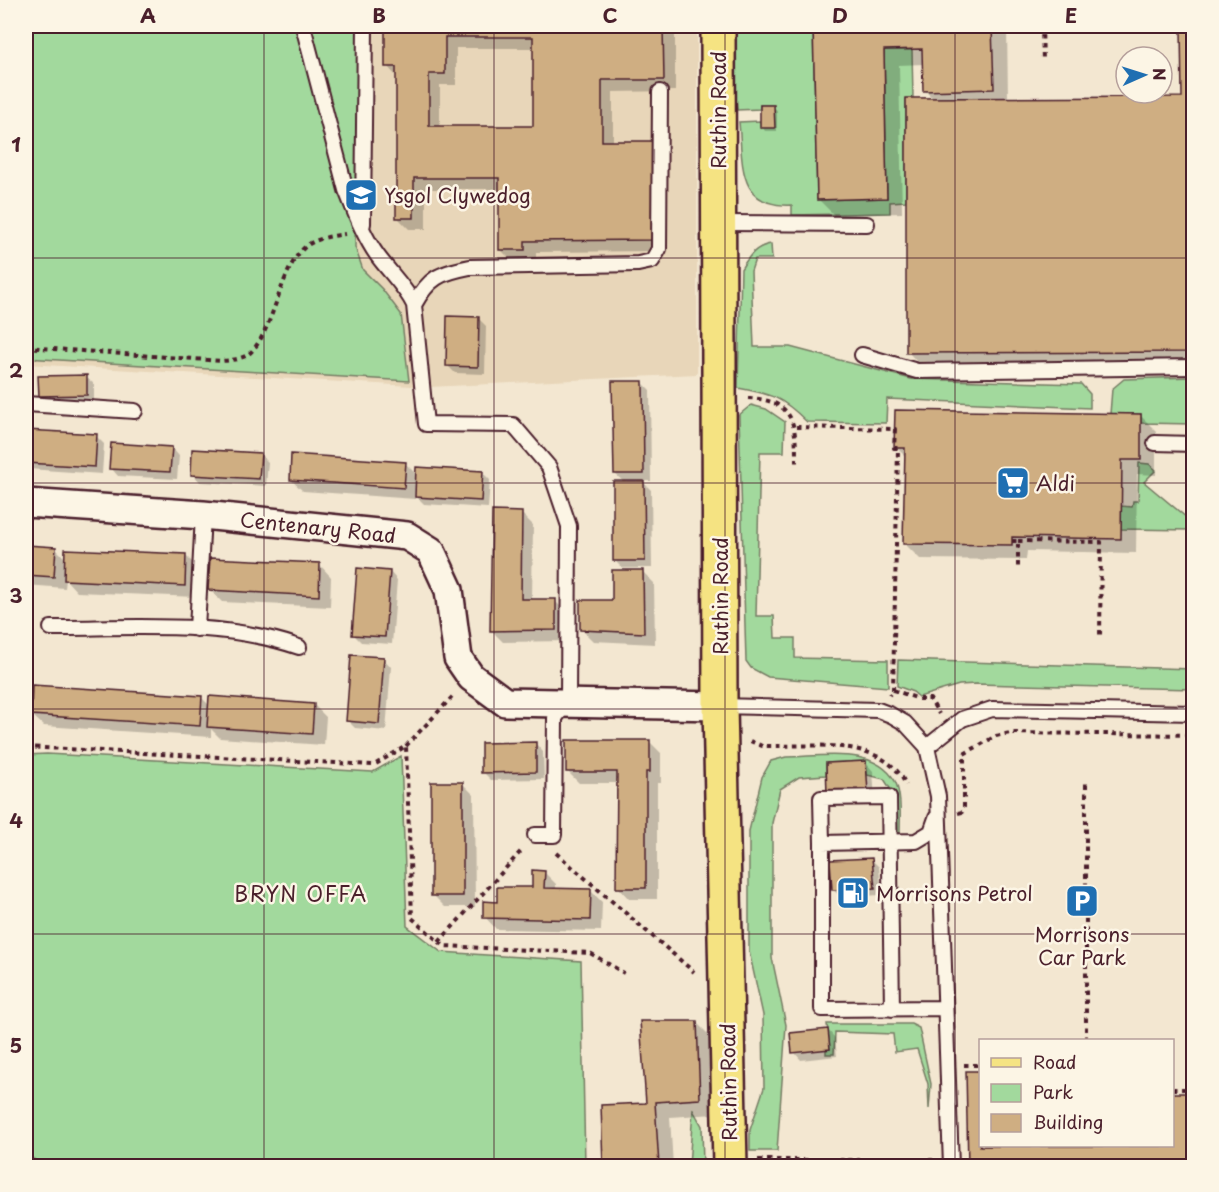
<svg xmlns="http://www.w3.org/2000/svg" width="1219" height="1192" font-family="'Playpen Sans',sans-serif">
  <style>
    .built { fill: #e8d6b9 }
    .green { fill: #a2d99d; stroke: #767c64; stroke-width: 1.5 }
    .shadow { fill: #0003; fill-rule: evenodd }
    .building { fill: #cfae82; stroke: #4a1f2b; stroke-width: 1.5; fill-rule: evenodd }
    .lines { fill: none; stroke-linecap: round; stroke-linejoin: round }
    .service-casing { stroke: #4a1f2b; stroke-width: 18 }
    .minor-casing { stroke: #4a1f2b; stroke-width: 32 }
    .primary-casing { stroke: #4a1f2b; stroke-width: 38 }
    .path { stroke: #4a1f2b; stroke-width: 4; stroke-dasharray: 4.5 4.5; stroke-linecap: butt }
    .service { stroke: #fcf5e5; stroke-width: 14 }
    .minor { stroke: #fcf5e5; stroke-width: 27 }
    .primary { stroke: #f5e382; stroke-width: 33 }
    .grid { fill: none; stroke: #4a1f2b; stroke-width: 1.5; stroke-opacity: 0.55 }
    .labels { text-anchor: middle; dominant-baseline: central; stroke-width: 5; stroke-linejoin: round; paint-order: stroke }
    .street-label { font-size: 20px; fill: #4a1f2b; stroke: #fcf5e5 }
    .poi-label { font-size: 20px; fill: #4a1f2b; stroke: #fcf5e5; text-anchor: start }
    .neighbourhood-label { font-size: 21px; letter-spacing: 1.5px; fill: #4a1f2b; stroke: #fcf5e5 }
    .neatline { fill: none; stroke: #4a1f2b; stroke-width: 2 }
    .grid-label { font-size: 20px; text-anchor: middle; font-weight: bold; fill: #4a1f2b }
  </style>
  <rect width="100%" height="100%" fill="#f3e7d1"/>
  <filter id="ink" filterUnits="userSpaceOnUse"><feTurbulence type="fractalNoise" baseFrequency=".0167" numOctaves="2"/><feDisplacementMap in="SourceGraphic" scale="12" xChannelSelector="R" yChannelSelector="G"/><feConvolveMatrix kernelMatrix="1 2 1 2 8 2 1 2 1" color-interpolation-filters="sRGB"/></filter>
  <g filter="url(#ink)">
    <path class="built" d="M26 26H697V374L429 387 26 364Z"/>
    <path class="green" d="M26 26H358L355 247 363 270 382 289 401 314 409 381 26 358Z
      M734 26H813L817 200 887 198 884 50H912L913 98 906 99V201L890 202V213L792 215V205C737 208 743 164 739 122L760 121 761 128 773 105H760V109L737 110 733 64Z
      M771 244 772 259H755L751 271 754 347H790L911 379 1081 384 1090 394V408L887 399 886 423 807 422C782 397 772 394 738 388L741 269C749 256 756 246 771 244Z
      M1193 377V424L1141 423V414H1110L1112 389 1124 379Z
      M751 405 766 409 785 422 784 452H760L756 616H774L775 638H795V658L888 660V687L768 677 751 668 746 661 739 415Z
      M1139 463 1149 464 1156 470 1144 482 1187 518 1193 510V530L1121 529V506L1132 507 1133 501H1138Z
      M898 660 1193 669V689L976 684 959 685 919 697 913 692 897 686Z
      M47 754 373 772 401 756 407 926 441 952 581 961 585 1166H46L26 1155V755Z
      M786 757C821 757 874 745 895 781 902 795 900 818 900 833H896L895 796 884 779 867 775 866 761 826 763V775L799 777 780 789 772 823V958L786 1025 777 1151H750V1130L764 1088 763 1015 749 951V831L762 777 771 761Z
      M827 1024H911L919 1028 931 1084 929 1109 928 1084 917 1049 895 1052 893 1034 835 1032 834 1054H826V1050L830 1049Z
      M693 1110 702 1126 703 1166H689Z"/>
    <path class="shadow" d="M387 26H675V91L613 92V142L664 251 536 252V262L512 261 501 250V189H426V229H409L397 217V77L387 66ZM456 48H535V128L440 127V85H456Z
      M814 26H1007L1008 99H1183L1194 29V367L923 368 908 352 934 99 924 90V64L899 65 902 213 834 215 818 199Z
      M773 107 777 110V131H765L762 127Z
      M478 318 486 326 485 374 455 373 448 366Z
      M86 377 94 384V402L48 403 40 395Z
      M642 382 650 390 651 481H642L651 490 652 568H622L614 560 624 482 615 474Z
      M1141 416 1156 431V475L1137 474 1136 553 1027 551 1026 560 920 559 904 543 906 457 896 447Z
      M26 431 96 436 104 444 102 474 28 469 26 467Z
      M172 448 179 456 177 479 118 476 111 468Z
      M260 454 268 462 266 486 200 482 193 474Z
      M405 463 417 475 482 472 490 480 488 508 424 504 416 496 415 499 303 491 291 480Z
      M521 513 533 525 532 601H555L567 613V641L503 642 491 630Z
      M26 547 55 548 66 559 186 556 197 567 196 597 77 592 66 580 65 588 26 585Z
      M320 565 331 577 330 607 222 602 210 590Z
      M390 572 397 580 392 644 361 642 353 634Z
      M643 572 654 583 655 644 593 641 581 629Z
      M384 659 391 667 386 731 355 728 348 721Z
      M26 687 33 695 201 697 210 706 314 705 326 717 324 745 220 738 211 729V737L44 726 34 717 33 728 26 727Z
      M649 741 661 753V783H657V899H629L618 887V783H579L567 771Z
      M536 744 543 752 544 779 491 780 483 772Z
      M866 763 873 771 875 800 836 802Z
      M462 783 474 795 475 907H445L433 895Z
      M872 860 879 867 882 895 841 897 833 890Z
      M544 872 556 884V890H590L602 902 601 931 496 929 485 917 498 903 533 889Z
      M696 1022 712 1038 715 1114 670 1117 673 1166H605L603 1106 647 1104Z
      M828 1030 835 1038 837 1056 801 1060 794 1052Z
      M967 1072H980V1146H1172L1194 1095V1166H970Z"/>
    <path class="building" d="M385 26H663L664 80H602V141H653V240L525 241V250H499V178H414V218H396V67H385ZM445 37H533V126H429V74H445Z
      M813 26H992L994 89 923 91 922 49 884 50 887 198 817 200Z
      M1181 28H1194V352L906 353V98L1182 97Z
      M760 105H774L775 128H760Z
      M447 316 479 317 478 367 446 366Z
      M87 375V395L39 396 38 376Z
      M612 381H643L644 474H614Z
      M895 410 1141 414V460H1122L1121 539 1012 537V545L903 544 905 448H894Z
      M26 430 97 434 95 467 26 463Z
      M111 443 172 447 170 472 109 469Z
      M192 449 261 453 259 479 191 475Z
      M291 454 406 462 404 488 290 480Z
      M416 467 483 471 481 501 415 497Z
      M613 481H644L645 561H613Z
      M492 511 522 512 521 599H556V630L490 631Z
      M26 545 56 547 54 577 26 575Z
      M65 549 186 554 185 586 64 580Z
      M210 558 320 563 319 596 208 590Z
      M357 568 390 571 385 637 352 635Z
      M612 570H643L644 633 580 630V600H612Z
      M351 655 384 657 379 724 346 721Z
      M32 685 202 696 200 726 31 715Z
      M209 696 314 704 312 734 207 727Z
      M566 740H650V772H646V888H616L617 772H566Z
      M536 742V772L481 773V743Z
      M866 761 868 793 827 795 826 763Z
      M431 782H463V896H431Z
      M872 858 875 888 832 890 830 860Z
      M532 870 545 871 544 888 591 889 590 920 483 918V901L497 902V887H532Z
      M640 1021H697L700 1099 655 1102 659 1166H603L601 1105 646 1103Z
      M828 1029 830 1049 792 1053 790 1033Z
      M966 1071H980V1146H1172V1093H1194V1166H968Z"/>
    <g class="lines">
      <g class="service-casing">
        <path id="service" d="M303 26 346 190C355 212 363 235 377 255 389 272 405 286 414 305L426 424 513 425 549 467 569 526 568 701 555 718 554 835H535
          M718 223 867 224
          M363 224 365 26
          M414 305C429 277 440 273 470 267L638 264 652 261 659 249 660 92
          M862 355 917 371 1194 367
          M26 404 135 411
          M1155 443 1194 444
          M51 628C132 628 221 620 299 647
          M197 629 203 515
          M720 706 878 710 891 715 905 723 927 747 938 796 951 1166
          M927 747 962 719 992 709 1194 713
          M936 818 931 832 916 841 822 843V1009L945 1008
          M822 843 821 798 889 797 892 1009"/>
      </g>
      <g class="minor-casing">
        <path id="minor" d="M26 503 203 515 407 536 431 551 449 590 458 658 471 677 505 702 720 706"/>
      </g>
      <g class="primary-casing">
        <path id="primary" d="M718 26 720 706 730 1166"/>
      </g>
      <path class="path" d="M1042 26 1043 61
        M26 347 222 361C232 360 245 359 252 351 275 326 280 269 305 247 316 238 332 236 345 234
        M748 398C796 400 796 426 796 463
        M796 427 895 429 894 448H898L893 690 889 695
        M1012 541H1018V568
        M1018 541 1101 542 1100 637
        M893 690 919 699H930L939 714
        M750 741 762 746C808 747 884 735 906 785
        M406 746 455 694
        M26 747 374 765 406 746 412 918 444 946 590 953 624 973
        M958 813 962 812 964 807V754L996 736 1010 733 1194 735
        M556 853 694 972
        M439 942 523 849
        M1086 1040V783
        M964 1065H980
        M1172 1089H1194
        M758 1160H933"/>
      <use href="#service" class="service"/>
      <use href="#minor" class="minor"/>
      <use href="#primary" class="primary"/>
    </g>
  </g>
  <path class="grid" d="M264 26V1166M494 26V1166M725 26V1166M955 26V1166M26 258H1194M26 483H1194M26 709H1194M26 934H1194"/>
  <defs>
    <g id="school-square" transform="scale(1.725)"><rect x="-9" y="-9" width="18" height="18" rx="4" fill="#1f6fb2" stroke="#fcf5e5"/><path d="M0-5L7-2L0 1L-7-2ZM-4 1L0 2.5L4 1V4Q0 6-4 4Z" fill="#fff"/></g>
    <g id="supermarket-square" transform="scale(1.725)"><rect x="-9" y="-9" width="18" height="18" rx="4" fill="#1f6fb2" stroke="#fcf5e5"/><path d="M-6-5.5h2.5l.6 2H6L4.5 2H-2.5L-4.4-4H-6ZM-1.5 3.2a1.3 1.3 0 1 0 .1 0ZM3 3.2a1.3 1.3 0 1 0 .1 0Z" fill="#fff"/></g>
    <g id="fuel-square" transform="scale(1.725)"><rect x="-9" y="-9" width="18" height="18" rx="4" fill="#1f6fb2" stroke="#fcf5e5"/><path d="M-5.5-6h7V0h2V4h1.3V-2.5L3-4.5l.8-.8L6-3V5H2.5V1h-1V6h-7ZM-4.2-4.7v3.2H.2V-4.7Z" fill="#fff"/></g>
    <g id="parking-square" transform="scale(1.725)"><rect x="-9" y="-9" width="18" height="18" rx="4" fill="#1f6fb2" stroke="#fcf5e5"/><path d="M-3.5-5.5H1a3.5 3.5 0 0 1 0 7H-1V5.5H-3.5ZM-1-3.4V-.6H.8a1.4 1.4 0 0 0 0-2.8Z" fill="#fff"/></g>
  </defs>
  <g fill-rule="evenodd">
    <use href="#school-square" x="361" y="195"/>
    <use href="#supermarket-square" x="1013" y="483"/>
    <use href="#fuel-square" x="853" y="893"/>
    <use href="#parking-square" x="1082" y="901"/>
  </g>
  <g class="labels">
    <g class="street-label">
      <text transform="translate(718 110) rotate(-90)">Ruthin Road</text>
      <text transform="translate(318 527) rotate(6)">Centenary Road</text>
      <text transform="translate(720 596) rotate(-90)">Ruthin Road</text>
      <text transform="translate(728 1082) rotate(-91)">Ruthin Road</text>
    </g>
    <g class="poi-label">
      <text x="384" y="195">Ysgol Clywedog</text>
      <text x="1036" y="483">Aldi</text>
      <text x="876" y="893">Morrisons Petrol</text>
      <text x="1082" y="934" text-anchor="middle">Morrisons<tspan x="1082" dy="23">Car Park</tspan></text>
    </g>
    <g class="neighbourhood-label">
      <text x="301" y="893">BRYN OFFA</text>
    </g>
  </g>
  <rect width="1219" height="1192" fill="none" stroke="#fcf5e5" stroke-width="66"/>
  <rect x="979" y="1039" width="195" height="108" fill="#fcf5e5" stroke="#b59f9b" stroke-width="1.5"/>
  <rect x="991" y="1058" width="30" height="9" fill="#f5e382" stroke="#b59f9b" stroke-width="1.5"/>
  <text x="1033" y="1069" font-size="18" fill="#4a1f2b">Road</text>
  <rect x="991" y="1084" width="30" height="18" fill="#a2d99d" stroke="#b59f9b" stroke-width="1.5"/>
  <text x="1033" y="1099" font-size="18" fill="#4a1f2b">Park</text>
  <rect x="991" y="1114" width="30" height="18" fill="#cfae82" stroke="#b59f9b" stroke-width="1.5"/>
  <text x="1033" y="1129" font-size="18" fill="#4a1f2b">Building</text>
  <g transform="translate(1144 75) rotate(87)"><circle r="28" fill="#fcf5e5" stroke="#b59f9b" stroke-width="1.5"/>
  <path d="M0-4.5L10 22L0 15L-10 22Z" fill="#1f6fb2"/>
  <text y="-9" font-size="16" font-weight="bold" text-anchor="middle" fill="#4a1f2b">N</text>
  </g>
  <rect x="33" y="33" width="1153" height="1126" class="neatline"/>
  <g class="grid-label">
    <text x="148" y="23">A</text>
    <text x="379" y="23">B</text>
    <text x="610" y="23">C</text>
    <text x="840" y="23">D</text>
    <text x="1071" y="23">E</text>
    <text x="16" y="152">1</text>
    <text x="16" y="378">2</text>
    <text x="16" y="603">3</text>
    <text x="16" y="828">4</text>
    <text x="16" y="1053">5</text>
  </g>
</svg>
